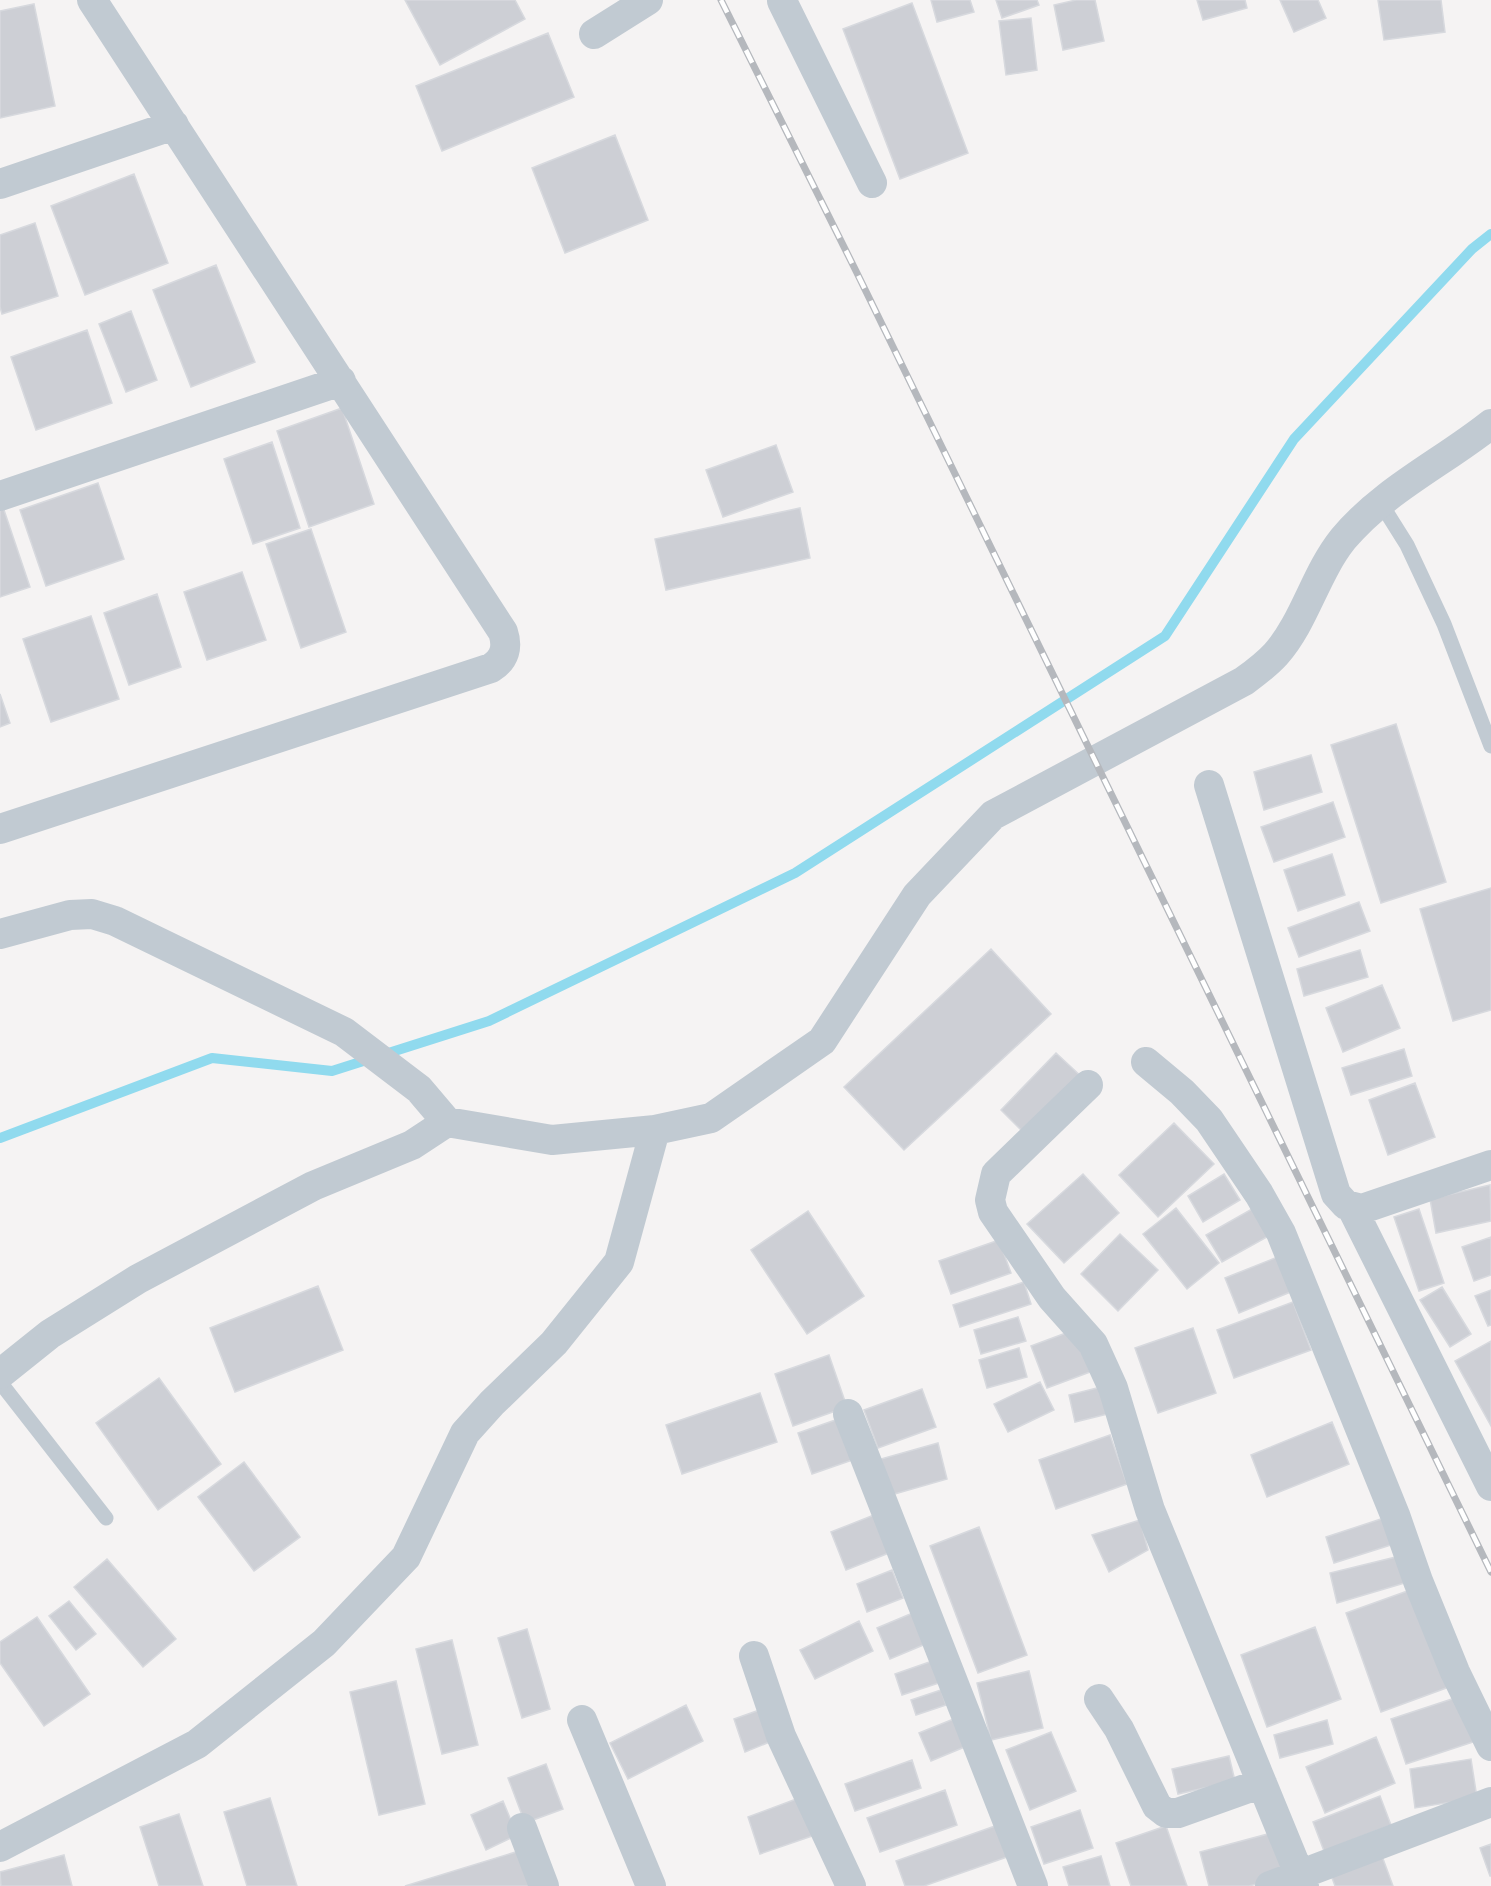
<svg xmlns="http://www.w3.org/2000/svg" width="1491" height="1886" font-family="'Fira Sans Condensed',sans-serif">
  <style>
    .lines { fill: none; stroke-linecap: round; stroke-linejoin: round }
    .stream { stroke: #90daee; stroke-width: 10 }
    .building { fill: #cdcfd5; stroke: #d7d9de; stroke-width: 1.5 }
    .service { stroke: #c1cad2; stroke-width: 15 }
    .minor { stroke: #c1cad2; stroke-width: 30 }
    .rail-casing { stroke: #b5b8bd; stroke-width: 7 }
    .rail { stroke: #fff; stroke-width: 4.5; stroke-dasharray: 14; stroke-linecap: butt }
  </style>
  <rect width="100%" height="100%" fill="#f5f3f3"/>
  <g class="lines">
    <path class="stream" d="M0 1138 212 1058 332 1071 489 1021 795 873 1165 636 1294 439 1472 249 1491 234"/>
  </g>
  <path class="building" d="M405 0H515L525 19 440 65Z
    M931 0H970L974 12 937 22Z
    M996 0H1037L1039 5 1002 18Z
    M1076 0H1095L1104 41 1063 50 1054 5Z
    M1197 0H1245L1247 8 1203 20Z
    M1280 0H1318L1326 18 1294 32Z
    M1378 0H1441L1445 32 1384 40Z
    M912 3 968 153 900 179 843 29Z
    M34 4 55 106 0 118V11Z
    M1031 18 1037 70 1006 75 999 21Z
    M548 33 574 97 442 151 416 86Z
    M615 135 648 220 565 253 532 168Z
    M134 174 168 263 85 295 51 206Z
    M35 223 58 296 2 314 0 307V235Z
    M216 265 255 362 191 387 153 290Z
    M131 311 157 380 126 392 99 324Z
    M87 330 112 403 36 430 11 357Z
    M342 408 374 504 309 527 277 431Z
    M272 442 300 528 253 544 224 459Z
    M776 445 793 492 723 517 706 470Z
    M98 483 124 559 46 586 20 510Z
    M3 507 30 587 0 597V508Z
    M800 508 810 558 666 590 655 539Z
    M311 529 346 632 301 648 266 544Z
    M242 572 266 640 207 660 184 592Z
    M157 594 181 667 129 685 104 613Z
    M91 616 119 699 51 722 23 639Z
    M0 694 10 723 0 727Z
    M1396 724 1446 882 1381 903 1331 745Z
    M1311 755 1322 792 1264 810 1254 772Z
    M1333 802 1345 837 1274 862 1261 827Z
    M1332 854 1345 895 1298 911 1284 870Z
    M1491 888V1010L1453 1021 1420 909Z
    M1359 902 1370 931 1299 957 1288 928Z
    M991 949 1051 1014 904 1150 844 1087Z
    M1360 950 1368 977 1304 996 1297 969Z
    M1382 985 1400 1028 1343 1052 1326 1008Z
    M1404 1049 1412 1076 1351 1095 1342 1068Z
    M1056 1053 1084 1079 1028 1137 1001 1110Z
    M1415 1083 1435 1137 1388 1155 1369 1100Z
    M1174 1123 1214 1164 1158 1217 1119 1175Z
    M1083 1174 1119 1213 1064 1263 1027 1224Z
    M1224 1174 1240 1200 1203 1222 1188 1196Z
    M1490 1185 1491 1221 1436 1233 1430 1199Z
    M1259 1205 1274 1233 1222 1262 1206 1235Z
    M1176 1208 1219 1263 1187 1289 1143 1234Z
    M1419 1209 1444 1283 1419 1291 1394 1217Z
    M808 1211 864 1296 807 1334 751 1250Z
    M1120 1234 1158 1270 1118 1311 1081 1274Z
    M1491 1237V1275L1474 1281 1462 1247Z
    M999 1240 1011 1273 951 1294 939 1261Z
    M1280 1256 1293 1291 1239 1313 1225 1278Z
    M1024 1282 1031 1304 960 1327 953 1305Z
    M318 1286 343 1350 235 1392 210 1328Z
    M1442 1287 1471 1334 1450 1347 1420 1300Z
    M1491 1290V1325L1488 1326 1475 1296Z
    M1293 1302 1311 1350 1234 1378 1217 1330Z
    M1018 1317 1026 1341 981 1354 974 1330Z
    M1193 1328 1216 1393 1158 1413 1135 1348Z
    M1074 1330 1090 1372 1047 1388 1031 1346Z
    M1491 1341V1426L1455 1361Z
    M1019 1348 1027 1377 987 1388 979 1360Z
    M829 1355 847 1407 793 1426 775 1374Z
    M159 1378 221 1464 158 1510 96 1423Z
    M1040 1382 1054 1410 1008 1432 994 1404Z
    M1109 1385 1116 1412 1075 1422 1069 1395Z
    M922 1389 936 1427 878 1448 864 1410Z
    M760 1393 777 1442 682 1474 666 1425Z
    M844 1417 858 1458 812 1474 798 1433Z
    M1332 1422 1349 1464 1267 1497 1251 1455Z
    M1110 1435 1127 1484 1056 1509 1039 1460Z
    M938 1443 947 1479 891 1495 881 1459Z
    M244 1462 300 1537 254 1571 198 1497Z
    M879 1513 894 1551 846 1570 831 1532Z
    M1384 1518 1394 1544 1334 1563 1326 1537Z
    M1140 1520 1148 1550 1109 1572 1092 1535Z
    M979 1527 1027 1655 978 1673 930 1546Z
    M1400 1556 1408 1582 1337 1603 1330 1573Z
    M107 1559 176 1639 143 1667 74 1587Z
    M892 1570 903 1598 867 1612 857 1584Z
    M1413 1589 1449 1687 1381 1712 1346 1613Z
    M69 1601 96 1634 76 1650 49 1616Z
    M915 1612 928 1643 890 1659 877 1628Z
    M37 1617 90 1694 44 1726 0 1663V1642Z
    M859 1621 873 1651 815 1679 800 1650Z
    M1315 1627 1341 1699 1267 1727 1241 1655Z
    M527 1629 550 1709 522 1718 498 1638Z
    M452 1640 478 1745 442 1754 416 1649Z
    M938 1659 945 1681 902 1695 895 1674Z
    M1029 1671 1043 1728 991 1740 977 1683Z
    M396 1681 425 1804 379 1815 350 1692Z
    M941 1690 946 1705 916 1715 911 1700Z
    M1461 1696 1476 1741 1406 1764 1391 1719Z
    M686 1705 703 1741 628 1779 610 1743Z
    M765 1708 777 1739 745 1752 734 1719Z
    M956 1718 967 1746 931 1761 919 1733Z
    M1327 1720 1333 1744 1280 1758 1274 1735Z
    M1051 1732 1076 1791 1030 1810 1006 1750Z
    M1376 1737 1395 1783 1325 1813 1306 1767Z
    M1229 1756 1235 1781 1178 1794 1172 1769Z
    M1471 1759 1477 1798 1415 1808 1410 1769Z
    M912 1760 921 1788 855 1811 845 1784Z
    M546 1764 563 1809 525 1823 508 1778Z
    M945 1790 957 1825 880 1852 867 1818Z
    M1380 1796 1391 1825 1324 1851 1313 1822Z
    M270 1798 297 1886H247L224 1812Z
    M799 1798 815 1835 760 1854 748 1817Z
    M503 1801 517 1835 486 1850 471 1815Z
    M1080 1810 1093 1848 1044 1864 1031 1827Z
    M179 1814 203 1886H159L140 1827Z
    M995 1826 1007 1857 924 1886H905L896 1861Z
    M1166 1826 1187 1886H1131L1116 1843Z
    M1279 1831 1291 1875 1249 1886H1209L1200 1852Z
    M1491 1844V1876H1490L1480 1848Z
    M519 1851 530 1886H405Z
    M64 1855 72 1886H1L0 1872Z
    M1101 1856 1110 1886H1069L1063 1867Z
    M1382 1856 1393 1886H1335L1331 1875Z"/>
  <g class="lines">
    <path class="service" d="M1380 502 1407 545 1444 624 1491 746
      M0 1382 106 1518"/>
    <path class="minor" d="M782 1 872 183
      M594 34 648 0
      M0 184 174 125
      M0 496 341 381
      M1209 785 1336 1194 1346 1205 1362 1209 1491 1165
      M0 829 491 668C505 659 508 647 503 632L92 0
      M0 934 70 915 92 914 115 921 344 1032 419 1089 447 1122 412 1145 313 1186 138 1279 50 1334 0 1374
      M1146 1062 1182 1092 1209 1120 1259 1194 1281 1233 1395 1515 1418 1581 1455 1672 1491 1746
      M1088 1085 996 1174 990 1200 993 1212 1052 1298 1093 1344 1113 1388 1150 1510 1304 1886
      M447 1122 552 1140 655 1130 711 1118 822 1041 917 895 993 815 1244 681C1255 673 1267 664 1276 654 1305 621 1315 574 1343 539 1384 490 1442 463 1491 424
      M1352 1208 1491 1486
      M848 1414 1033 1886
      M754 1656 781 1736 851 1886
      M1099 1699 1119 1729 1157 1806 1166 1813H1178L1262 1783
      M582 1720 651 1886
      M522 1828 544 1886
      M0 1847 197 1744 324 1643 406 1557 465 1433 492 1403 554 1343 619 1262 655 1130
      M1270 1886 1491 1802"/>
    <g class="rail-casing">
      <path id="rail" d="M721 0 856 271 1491 1572"/>
    </g>
    <use href="#rail" class="rail"/>
  </g>
</svg>
